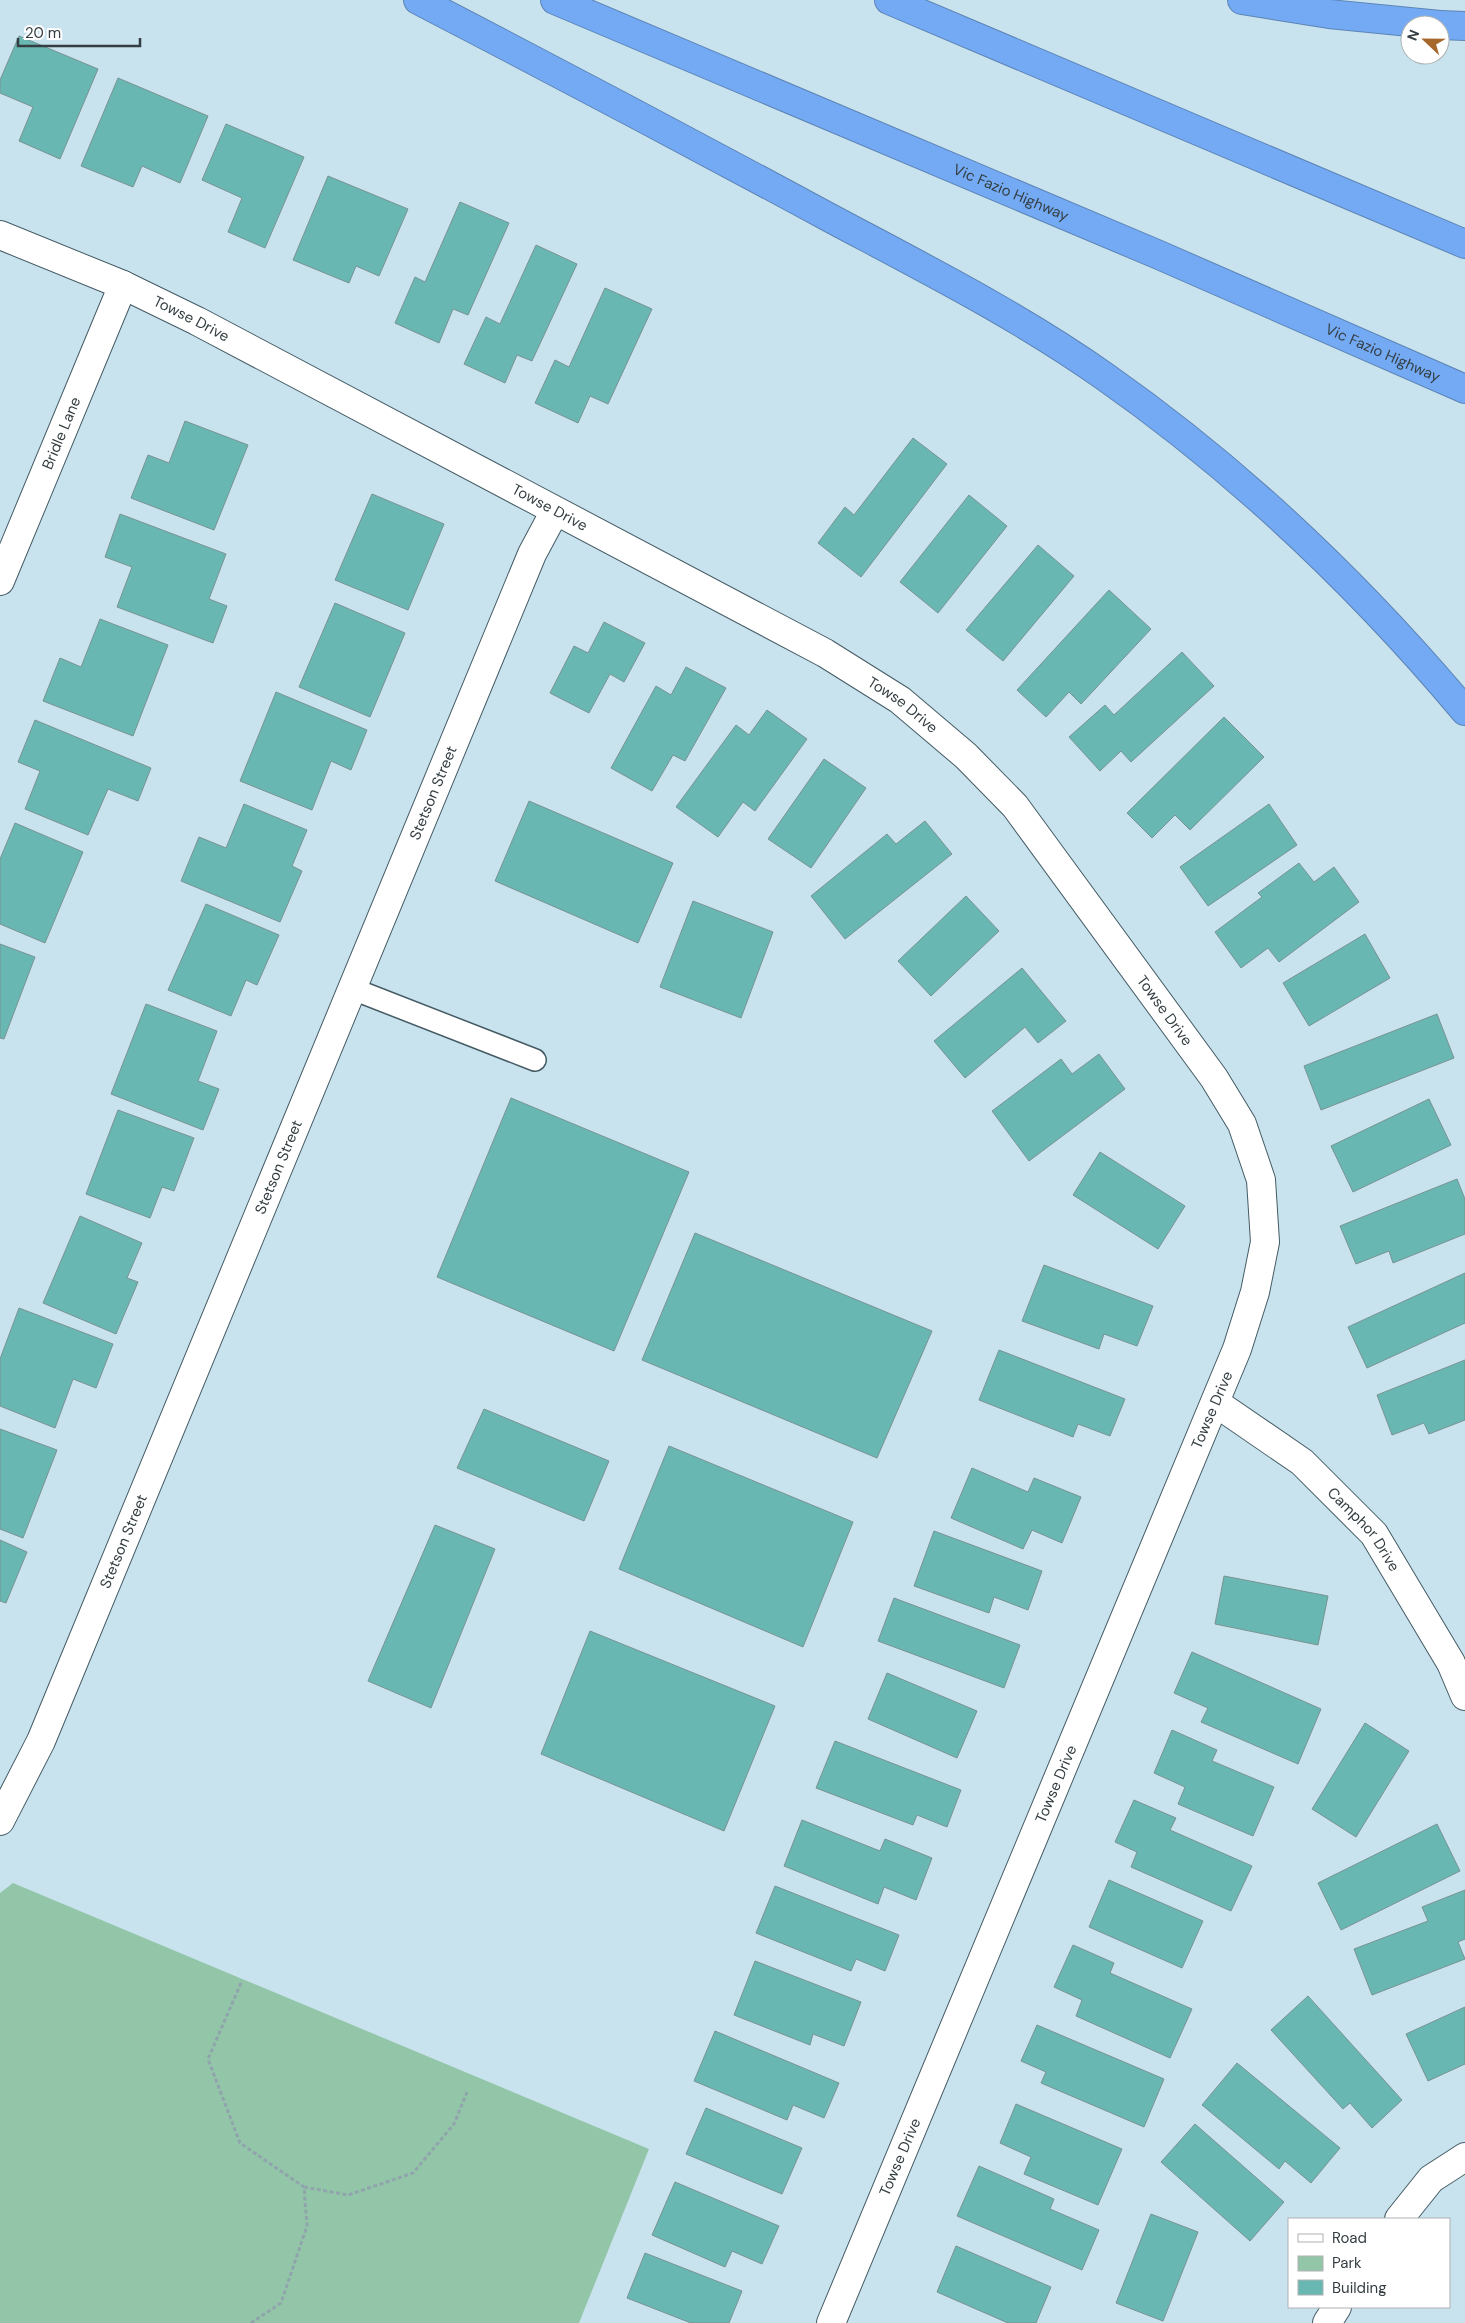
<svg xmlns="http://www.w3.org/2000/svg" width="1465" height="2323" font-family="'DM Sans',sans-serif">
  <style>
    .green { fill: #93c6a8 }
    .building { fill: #69b7b3; stroke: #789391 }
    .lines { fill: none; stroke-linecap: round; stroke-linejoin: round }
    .service-casing { stroke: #445b64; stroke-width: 24 }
    .minor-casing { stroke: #445b64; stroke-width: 30 }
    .motorway-casing { stroke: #5d84b5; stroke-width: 30 }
    .path { stroke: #90a4ac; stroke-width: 3; stroke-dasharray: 4 2.5; stroke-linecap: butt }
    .service { stroke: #fff; stroke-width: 21 }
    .minor { stroke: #fff; stroke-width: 28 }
    .motorway { stroke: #73aaf3; stroke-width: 28 }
    .labels { text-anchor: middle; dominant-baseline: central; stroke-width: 4.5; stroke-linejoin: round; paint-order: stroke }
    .street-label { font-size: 15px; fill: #343e42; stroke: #fff }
  </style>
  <rect width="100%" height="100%" fill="#c9e3ee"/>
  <path class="green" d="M13 1883 649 2149 579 2323H0V1893Z"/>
  <path class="building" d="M19 36 98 69 60 159 19 141 33 107 0 93V80Z
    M118 78 208 116 180 183 142 166 133 187 81 166Z
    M226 124 304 157 265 248 228 232 242 198 202 180Z
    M328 176 408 209 379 276 356 266 349 283 293 260Z
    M460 202 509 223 468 315 453 309 439 343 395 323 415 277 425 282Z
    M536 245 577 264 532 361 517 355 505 383 464 364 486 317 500 324Z
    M605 288 652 309 608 404 590 396 578 423 535 403 555 360 569 367Z
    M185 421 248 445 214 530 131 498 148 455 169 463Z
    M913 438 947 464 861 577 818 543 845 507 854 515Z
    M372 494 444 524 408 610 335 580Z
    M969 495 1007 526 938 613 900 582Z
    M120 514 226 554 209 599 227 606 213 643 117 607 132 567 105 557Z
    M1038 545 1074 576 1003 661 966 630Z
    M1109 590 1151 629 1081 704 1069 692 1046 717 1017 690Z
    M335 603 405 633 370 717 299 687Z
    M100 619 168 645 133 736 43 701 60 658 81 667Z
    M604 622 645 643 624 682 610 674 589 713 550 693 574 646 588 653Z
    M1182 652 1214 686 1131 762 1121 751 1100 771 1069 737 1105 705 1114 715Z
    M686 667 726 688 685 761 673 755 652 791 611 768 656 686 671 695Z
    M276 692 367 730 351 770 331 761 312 810 240 781Z
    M767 710 807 739 755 811 743 802 718 837 676 807 736 725 749 735Z
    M1224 717 1264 757 1190 830 1175 815 1152 838 1127 813Z
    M35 720 151 768 138 801 108 789 88 835 25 809 40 771 18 762Z
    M824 759 866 788 811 868 768 839Z
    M529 801 673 863 638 943 495 881Z
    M244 804 307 830 292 866 302 871 280 922 181 881 199 837 226 848Z
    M1269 804 1297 845 1208 906 1180 867Z
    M925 821 952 854 845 939 811 896 887 834 896 844Z
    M15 823 83 852 45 943 0 924V859Z
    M1299 863 1314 882 1334 867 1359 902 1279 962 1268 948 1241 968 1215 932 1262 897 1258 893Z
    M966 896 999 931 931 996 898 961Z
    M693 901 773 932 741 1018 660 987Z
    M206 904 279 935 257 985 246 980 231 1016 168 990Z
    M1365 934 1390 978 1309 1026 1283 983Z
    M0 944 35 957 4 1039 0 1038Z
    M1022 968 1066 1021 1038 1043 1025 1027 965 1078 934 1041Z
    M146 1004 217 1031 198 1081 219 1089 203 1130 111 1094Z
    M1437 1014 1454 1058 1321 1110 1304 1066Z
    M1099 1054 1125 1089 1029 1161 992 1111 1061 1059 1072 1074Z
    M511 1098 689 1172 614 1351 437 1277Z
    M1429 1099 1451 1145 1353 1192 1331 1146Z
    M118 1110 194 1138 174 1191 162 1187 150 1218 86 1194Z
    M1100 1152 1185 1206 1158 1249 1073 1195Z
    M1457 1179 1465 1199V1234L1393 1263 1389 1251 1356 1264 1340 1226Z
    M80 1216 142 1243 127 1278 138 1282 116 1334 43 1303Z
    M695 1233 932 1331 877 1458 642 1360Z
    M1044 1265 1153 1306 1137 1346 1104 1334 1099 1349 1022 1321Z
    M1465 1273V1323L1367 1368 1348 1327Z
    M19 1308 113 1344 96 1388 73 1379 55 1428 0 1406V1359Z
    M999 1350 1125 1399 1110 1436 1078 1424 1073 1437 979 1400Z
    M1465 1360V1420L1429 1434 1424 1423 1392 1435 1377 1395Z
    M484 1409 609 1461 584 1521 457 1468Z
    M0 1429 57 1450 23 1538 0 1529Z
    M669 1446 853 1522 803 1647 619 1569Z
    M972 1468 1028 1492 1034 1478 1081 1497 1062 1543 1032 1530 1023 1549 951 1518Z
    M435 1525 495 1549 431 1708 368 1681Z
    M934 1531 1042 1571 1028 1610 994 1597 989 1613 914 1586Z
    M0 1540 27 1552 6 1603 0 1601Z
    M1224 1576 1328 1596 1318 1645 1215 1624Z
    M894 1598 1020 1645 1004 1688 878 1641Z
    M590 1631 775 1706 724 1831 541 1754Z
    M1192 1652 1321 1709 1298 1764 1201 1722 1208 1708 1174 1693Z
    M887 1673 977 1711 957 1758 868 1719Z
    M1365 1723 1409 1751 1356 1837 1312 1809Z
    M1172 1730 1217 1750 1212 1761 1274 1787 1253 1836 1178 1804 1185 1787 1154 1773Z
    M835 1741 961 1790 947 1827 917 1815 913 1825 816 1788Z
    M1134 1800 1176 1818 1170 1830 1252 1866 1231 1911 1131 1867 1137 1852 1115 1842Z
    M802 1820 880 1851 885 1839 932 1858 916 1900 884 1887 878 1904 784 1866Z
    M1437 1824 1460 1871 1341 1930 1318 1883Z
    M1109 1880 1203 1921 1182 1968 1089 1927Z
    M775 1886 899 1935 885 1971 856 1959 851 1971 756 1933Z
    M1465 1890V1939L1458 1942 1465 1959 1372 1995 1354 1949 1428 1921 1422 1907Z
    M1073 1945 1114 1963 1110 1973 1192 2009 1170 2058 1076 2016 1082 2000 1054 1987Z
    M755 1961 861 2002 844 2046 813 2034 810 2045 734 2015Z
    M1308 1996 1402 2100 1372 2128 1350 2103 1343 2109 1271 2030Z
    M1465 2007V2064L1428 2081 1406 2034Z
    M1037 2025 1164 2079 1144 2127 1041 2083 1046 2072 1021 2061Z
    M715 2031 839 2083 824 2118 793 2105 787 2120 694 2081Z
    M1237 2063 1340 2148 1311 2183 1285 2161 1279 2169 1202 2105Z
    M1016 2104 1122 2149 1098 2205 1024 2174 1031 2157 1000 2143Z
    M706 2108 802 2148 782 2194 686 2154Z
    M1195 2124 1284 2202 1250 2241 1161 2162Z
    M979 2166 1054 2199 1050 2209 1099 2230 1082 2270 957 2216Z
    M675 2182 779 2226 762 2264 732 2251 725 2267 652 2235Z
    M1151 2214 1198 2232 1163 2321 1116 2303Z
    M956 2246 1051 2287 1036 2323H1008L937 2292Z
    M645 2253 742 2291 729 2323H691L627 2298Z"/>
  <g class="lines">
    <g class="service-casing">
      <path id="service" d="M353 989 535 1060"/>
    </g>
    <g class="minor-casing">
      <g id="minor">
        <path id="s1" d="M0 235 123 285 197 321 825 653 900 700 966 756 1015 806 1214 1078 1242 1124 1261 1180 1265 1242 1255 1292 1237 1349 831 2323"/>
        <path id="s2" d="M0 581 123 285"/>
        <path id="s3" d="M1216 1403 1302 1462 1374 1534 1451 1663 1465 1696"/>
        <path id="s4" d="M0 1821 41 1741 532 554 555 511"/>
        <path d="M1399 2219 1431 2179 1465 2157"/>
        <path d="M1327 2323 1337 2307"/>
      </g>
    </g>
    <g class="motorway-casing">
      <g id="motorway">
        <path d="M418 0C557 72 695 145 832 219 924 268 1019 316 1104 376 1238 470 1360 586 1465 711"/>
        <path id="s5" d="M555 0 1159 255 1465 389"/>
        <path d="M889 0 1465 244"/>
        <path d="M1242 0 1329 14 1440 25"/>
        <path d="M1440 25 1465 26"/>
      </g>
    </g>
    <path class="path" d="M241 1983 208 2059 240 2143 304 2187 307 2226 281 2303 251 2323
      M304 2187 348 2195 413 2173 454 2124 467 2092"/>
    <use href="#service" class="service"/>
    <use href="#minor" class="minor"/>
    <use href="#motorway" class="motorway"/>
  </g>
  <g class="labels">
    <g class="street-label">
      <text stroke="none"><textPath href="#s5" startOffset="495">Vic Fazio Highway</textPath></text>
      <text stroke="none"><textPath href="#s1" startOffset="209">Towse Drive</textPath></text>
      <text stroke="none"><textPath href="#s5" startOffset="900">Vic Fazio Highway</textPath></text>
      <text stroke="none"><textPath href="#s2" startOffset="160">Bridle Lane</textPath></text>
      <text stroke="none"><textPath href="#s1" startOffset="614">Towse Drive</textPath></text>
      <text stroke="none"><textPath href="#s1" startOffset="1019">Towse Drive</textPath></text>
      <text stroke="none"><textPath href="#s4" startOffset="1116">Stetson Street</textPath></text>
      <text stroke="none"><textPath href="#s1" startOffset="1424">Towse Drive</textPath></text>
      <text stroke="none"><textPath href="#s4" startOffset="711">Stetson Street</textPath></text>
      <text transform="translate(1212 1410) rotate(-67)">Towse Drive</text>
      <text stroke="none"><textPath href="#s3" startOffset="196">Camphor Drive</textPath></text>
      <text stroke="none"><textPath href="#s4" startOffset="306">Stetson Street</textPath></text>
      <text transform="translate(1056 1784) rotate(-67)">Towse Drive</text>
      <text transform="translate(900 2157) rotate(-67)">Towse Drive</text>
    </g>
  </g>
  <rect x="1288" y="2218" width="162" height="90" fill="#ffffff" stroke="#aeb2b3"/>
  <rect x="1298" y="2234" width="25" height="8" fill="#ffffff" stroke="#aeb2b3"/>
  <text x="1332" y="2243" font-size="15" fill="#343e42">Road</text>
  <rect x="1298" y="2256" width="25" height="15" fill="#93c6a8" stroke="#aeb2b3"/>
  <text x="1332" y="2268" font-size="15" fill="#343e42">Park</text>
  <rect x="1298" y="2280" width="25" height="15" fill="#69b7b3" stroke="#aeb2b3"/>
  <text x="1332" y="2293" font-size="15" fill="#343e42">Building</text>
  <g transform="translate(1425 40) rotate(292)"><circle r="24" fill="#ffffff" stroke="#aeb2b3"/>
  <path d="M0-4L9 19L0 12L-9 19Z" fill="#a5672c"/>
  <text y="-8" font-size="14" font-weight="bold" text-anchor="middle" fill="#343e42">N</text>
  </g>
  <path d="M18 38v8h122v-8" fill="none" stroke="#343e42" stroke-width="2.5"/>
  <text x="25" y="38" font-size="15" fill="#343e42" stroke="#ffffff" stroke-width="4" paint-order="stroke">20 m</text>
</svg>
